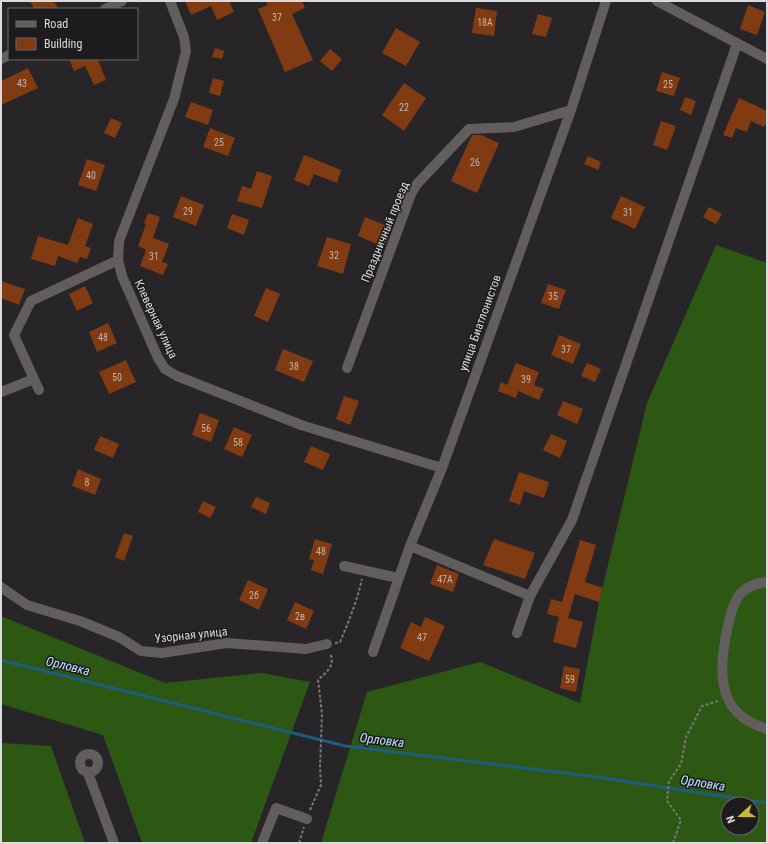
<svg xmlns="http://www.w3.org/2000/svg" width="768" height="844" font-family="'Roboto Condensed',sans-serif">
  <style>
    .forest { fill: #2d5813; fill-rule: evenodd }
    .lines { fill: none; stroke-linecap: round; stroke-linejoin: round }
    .stream { stroke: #1c5d81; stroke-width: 3 }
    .building { fill: #803b12 }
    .path { stroke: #79777a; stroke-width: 2; stroke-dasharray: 3 2; stroke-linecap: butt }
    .minor { stroke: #615e5d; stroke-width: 10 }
    .labels { text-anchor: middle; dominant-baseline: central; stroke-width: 3; stroke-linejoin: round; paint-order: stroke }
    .number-label { font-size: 10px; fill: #c5b2aa }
    .street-label { font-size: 12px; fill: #dcdadd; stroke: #1e1b1f }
    .water-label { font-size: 13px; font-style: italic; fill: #bce4ff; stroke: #1e1b1f }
  </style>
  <rect width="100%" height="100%" fill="#282529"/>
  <path class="forest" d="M716 245 767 263V843H321L367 692 480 662 580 703 599 602 647 403ZM728 804H752V828H728Z
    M1 616 165 683 262 673 310 682 251 843H142L103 735 1 704Z
    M1 743 51 746 85 843H1Z"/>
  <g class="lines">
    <path class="stream" d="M1 660 345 746 590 776 767 803"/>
  </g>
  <path class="building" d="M30 1H54L58 9H34Z
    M185 1H229L234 12 217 20 211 6 191 15Z
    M266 1H302L305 8 292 14 313 60 285 72 258 9 268 5Z
    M748 5 765 12 757 35 740 29Z
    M476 8 497 11 494 36 472 33Z
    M538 14 552 18 546 37 532 34Z
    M396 28 420 42 406 66 382 53Z
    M215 48 224 51 222 59 212 57Z
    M330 49 342 59 332 71 320 61Z
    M69 59H100L98 60 106 80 94 85 85 66 74 71Z
    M28 68 38 88 1 105V81Z
    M662 72 680 78 674 96 656 91Z
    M213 78 224 81 220 96 209 93Z
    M404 83 426 98 404 131 382 115Z
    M685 97 696 101 691 115 680 110Z
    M739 98 767 111V121L764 127 751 121 747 132 736 128 732 138 723 135Z
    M191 102 213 110 208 125 185 117Z
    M111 118 122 123 115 138 104 133Z
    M661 121 676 126 667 150 653 145Z
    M210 128 235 138 228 156 203 147Z
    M472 135H481L499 143 477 193 451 181Z
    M304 155 341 170 337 183 314 174 309 186 294 180Z
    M588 156 601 162 598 170 584 164Z
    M87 159 105 165 96 191 78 185Z
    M257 171 272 176 262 208 237 201 242 186 251 189Z
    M181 196 204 205 196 226 173 217Z
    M621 196 645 207 635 229 611 218Z
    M709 207 722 214 716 224 703 217Z
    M148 213 160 217 153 238 169 244 162 262 168 264 163 275 140 266 146 250 138 246 146 224 144 223Z
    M232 214 249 220 244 235 227 228Z
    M365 217 392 228 384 247 358 236Z
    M78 218 93 224 85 246 91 248 87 259 80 257 77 263 58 256 55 266 31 259 38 236 68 245Z
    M327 237 351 244 343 274 317 266Z
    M1 281 25 289 19 305 1 298Z
    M548 284 566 290 559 309 541 303Z
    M85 286 93 303 77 311 69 294Z
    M266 288 280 294 268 322 254 316Z
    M108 323 117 343 97 352 89 332Z
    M559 335 581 344 573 364 551 355Z
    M283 349 313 361 304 382 275 370Z
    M126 360 136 382 109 394 99 372Z
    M516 363 539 372 534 385 544 389 539 400 518 391 516 398 498 391 501 382 507 385Z
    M587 363 601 369 595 382 581 376Z
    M344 396 359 401 350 425 336 419Z
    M563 401 583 409 577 424 557 415Z
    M200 413 219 420 211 442 192 435Z
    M234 427 252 435 242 457 224 449Z
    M551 434 567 441 560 458 543 450Z
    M100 436 119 444 113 458 94 450Z
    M311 446 330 454 323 470 304 462Z
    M78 469 101 479 95 495 72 486Z
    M519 472 549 482 544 498 524 491 520 505 509 501Z
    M256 497 270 503 266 514 251 507Z
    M203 501 216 507 210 518 198 512Z
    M124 533 133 536 124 561 115 557Z
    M315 539 332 544 323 574 311 570 314 560 309 559Z
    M494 539 535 553 525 579 483 565Z
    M580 540 596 545 585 582 603 588 599 602 575 594 568 618 583 622 576 648 553 642 559 617 547 614 551 599 562 602Z
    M437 565 459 574 453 592 430 584Z
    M248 580 268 589 259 610 239 600Z
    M295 602 314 611 306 629 287 620Z
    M425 617 445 626 429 661 400 648 411 622 421 627Z
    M564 666 580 669 576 692 560 688Z"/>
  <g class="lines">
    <path class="path" d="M335 643 340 642C349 621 357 601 362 579
      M310 810 321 785 320 768 322 714 318 680C326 672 336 666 330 653
      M299 843 304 827
      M673 843 681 820 667 801 669 781 681 764 686 737 702 706 718 701"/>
    <path class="minor" d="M170 1 184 37 186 51 174 99 119 241 118 260 122 276 158 358 165 369 177 376 301 425 442 468
      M657 1 767 59
      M105 9 122 1
      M1 59 9 55
      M347 368 411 194 417 184 469 129 514 127 571 110
      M39 390 14 335 31 301 118 260
      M1 392 34 379
      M410 546 530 596
      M344 566 398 578
      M767 582C756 583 745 587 738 597 732 606 731 615 728 625 722 654 715 693 740 715 748 722 757 726 767 729
      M1 587 27 605 80 621 119 637 141 651 162 653 227 643 306 649 327 644
      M517 633 530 596 572 520 737 44
      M373 652 410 546 442 468 571 110 606 1
      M80 763a9 9 0 1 1 18 0a9 9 0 1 1-18 0Z
      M88 773 114 843
      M262 843 276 808 307 819"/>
  </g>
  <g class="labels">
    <g class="number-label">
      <text x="277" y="17">37</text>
      <text x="485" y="22">18А</text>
      <text x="22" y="83">43</text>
      <text x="668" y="84">25</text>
      <text x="404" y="107">22</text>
      <text x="219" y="142">25</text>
      <text x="475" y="162">26</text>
      <text x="91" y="175">40</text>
      <text x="188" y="211">29</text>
      <text x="628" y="212">31</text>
      <text x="334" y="255">32</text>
      <text x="154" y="256">31</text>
      <text x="553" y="296">35</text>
      <text x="103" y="337">48</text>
      <text x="566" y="349">37</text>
      <text x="294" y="366">38</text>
      <text x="117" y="377">50</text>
      <text x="526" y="379">39</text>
      <text x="206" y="428">56</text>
      <text x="238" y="442">58</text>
      <text x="87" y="482">8</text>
      <text x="321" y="551">48</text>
      <text x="445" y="579">47А</text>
      <text x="254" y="595">2б</text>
      <text x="300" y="616">2в</text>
      <text x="422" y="637">47</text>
      <text x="570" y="679">59</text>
    </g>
    <g class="street-label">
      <text transform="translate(385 232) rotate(-68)">Праздничный проезд</text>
      <text transform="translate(156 319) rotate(65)">Клеверная улица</text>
      <text transform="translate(480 323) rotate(-70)">улица Биатлонистов</text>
      <text transform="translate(191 635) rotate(-6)">Узорная улица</text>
    </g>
    <g class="water-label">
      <text transform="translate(68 666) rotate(14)">Орловка</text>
      <text transform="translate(382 740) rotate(7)">Орловка</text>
      <text transform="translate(703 783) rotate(9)">Орловка</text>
    </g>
  </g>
  <rect width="768" height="844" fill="none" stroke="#dcdadd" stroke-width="4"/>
  <rect x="8" y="8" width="130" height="52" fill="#1e1b1f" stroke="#6a676b"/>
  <rect x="16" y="21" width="20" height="6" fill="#615e5d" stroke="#6a676b"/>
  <text x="44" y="28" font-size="12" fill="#dcdadd">Road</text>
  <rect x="16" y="38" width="20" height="12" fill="#803b12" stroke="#6a676b"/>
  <text x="44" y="48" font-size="12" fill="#dcdadd">Building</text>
  <g transform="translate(740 816) rotate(249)"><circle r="19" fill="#1e1b1f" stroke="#6a676b"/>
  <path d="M0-3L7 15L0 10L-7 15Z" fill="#caba39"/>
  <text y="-6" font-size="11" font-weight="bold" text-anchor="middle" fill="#dcdadd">N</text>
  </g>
</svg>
